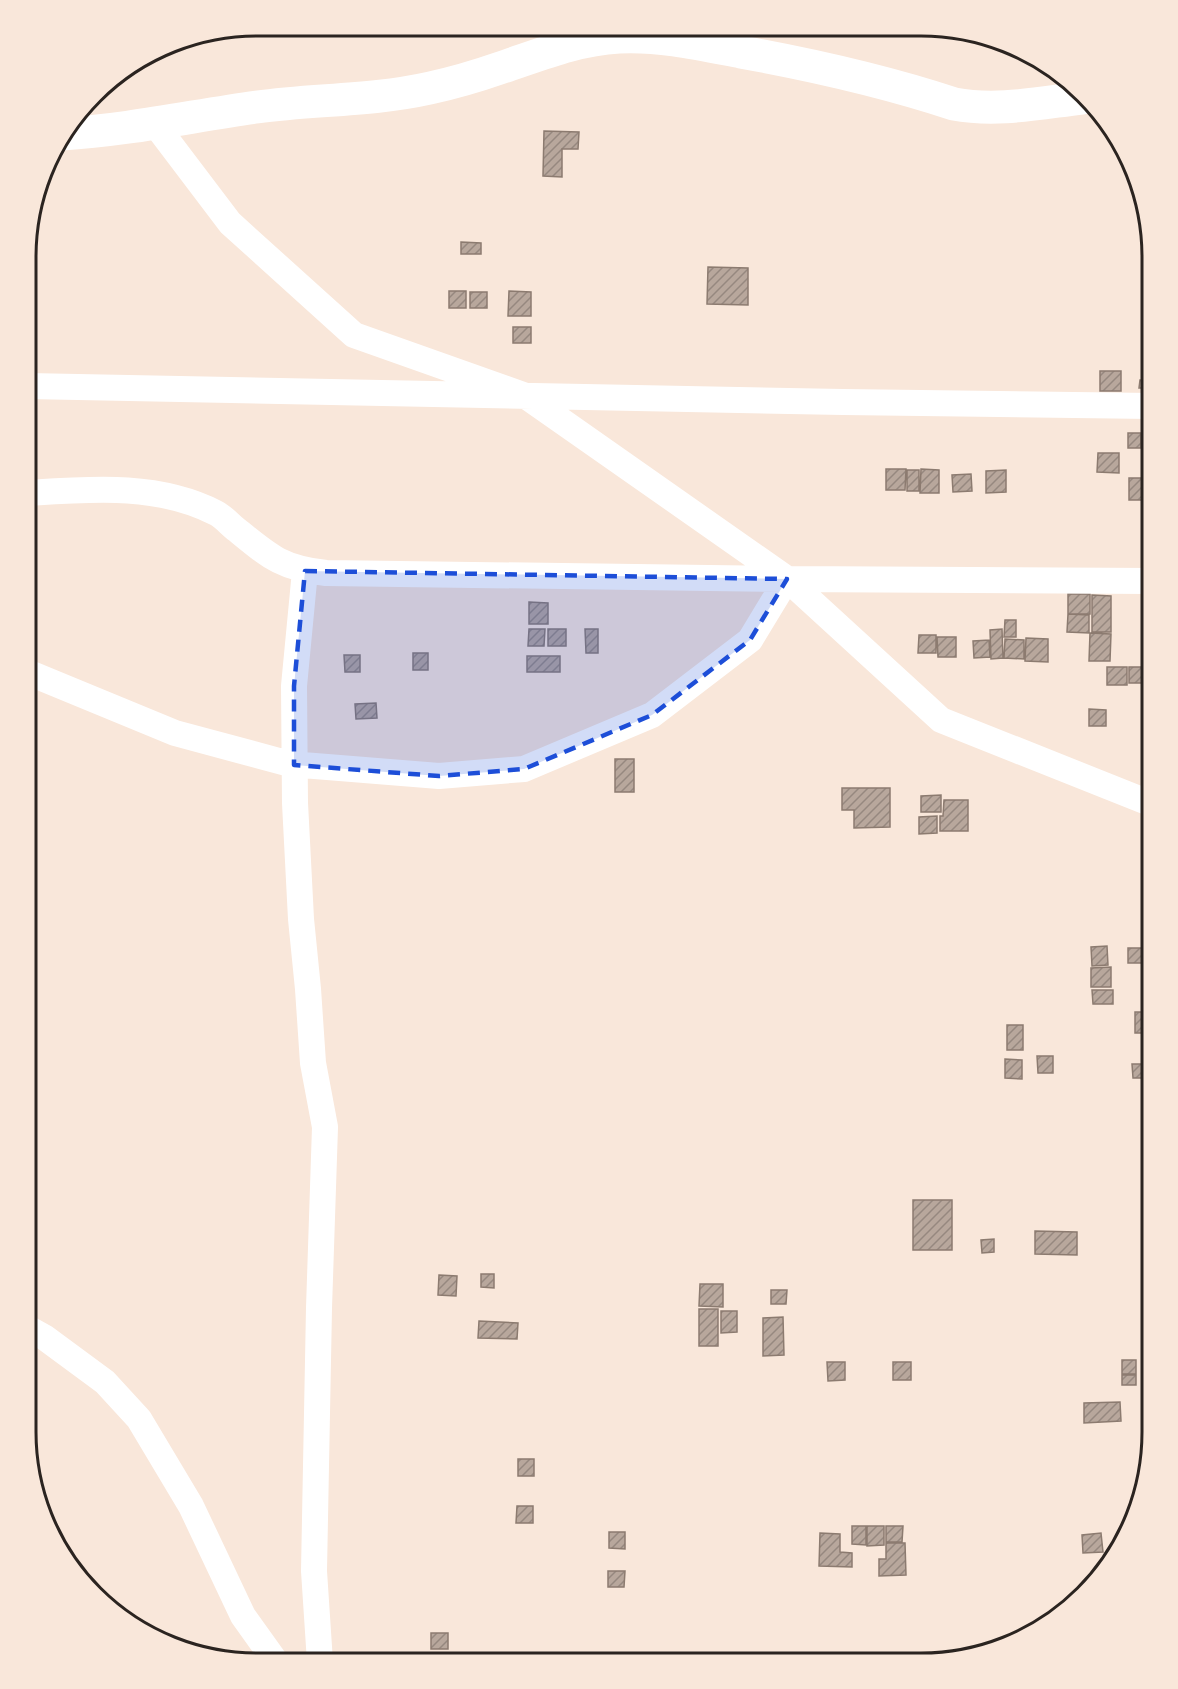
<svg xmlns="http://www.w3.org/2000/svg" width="1178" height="1689" font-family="'IBM Plex Sans',sans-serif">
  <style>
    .building { fill: url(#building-hatch); stroke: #8c7b70; stroke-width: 1.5 }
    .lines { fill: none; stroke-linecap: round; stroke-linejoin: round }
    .street { stroke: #fff; stroke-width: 26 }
    .secondary { stroke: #fff; stroke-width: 33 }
    .marked { fill: #1d4ed8; fill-opacity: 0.2; stroke: #1d4ed8; stroke-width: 4.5; stroke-dasharray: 12 8; stroke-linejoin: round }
    .rim { fill: none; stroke: #2b2420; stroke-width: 3 }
  </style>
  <defs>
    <pattern id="building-hatch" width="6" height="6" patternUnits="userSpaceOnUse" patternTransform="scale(1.5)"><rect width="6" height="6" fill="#b8a79c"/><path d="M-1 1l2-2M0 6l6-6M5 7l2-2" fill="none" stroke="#96887f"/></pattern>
  </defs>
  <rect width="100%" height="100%" fill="#f9e7da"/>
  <path class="building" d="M544 131 579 132 578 149H562V177L543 176Z
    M461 242 481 243V254H461Z
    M708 267 748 268V305L707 304Z
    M449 291H466V308H449Z
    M509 291 531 292V316H508Z
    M470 292H487V308H470Z
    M513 327H531V343H513Z
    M1100 371H1121V391H1100Z
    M1140 380 1151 381V388H1139Z
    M1128 433H1141V448H1128Z
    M1098 453H1119V473L1097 472Z
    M886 469H906L905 490H886Z
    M921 469 939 470V493H920Z
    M907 470H919V491H907Z
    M1006 470V492L986 493V471Z
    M971 474 972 491 953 492 952 475Z
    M1129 478H1144V500H1129Z
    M1068 594H1090V614H1068Z
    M1092 595 1111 596V632H1092Z
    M529 602 548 603V624H529Z
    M1068 614 1089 615V633L1067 632Z
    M1005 620H1016V637H1004Z
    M529 629H545L544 646H528Z
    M548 629H566V646H548Z
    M585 629H598V653H586Z
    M1002 629 1003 658 991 659 990 630Z
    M1090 633 1111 634 1110 661H1089Z
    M919 635H936V653H918Z
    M937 637H956V657H938Z
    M1026 638 1048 639V662L1025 661Z
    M1005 639 1024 640V659L1004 658Z
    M989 640 990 657 974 658 973 641Z
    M413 653H428V670H413Z
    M344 655H360V672H345Z
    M527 656H560V672H527Z
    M1107 667H1127V685H1107Z
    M1129 667H1152V683H1129Z
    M376 703 377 718 356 719 355 704Z
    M1089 709 1106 710V726H1089Z
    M615 759H634V792H615Z
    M842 788H890V827L854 828V810H842Z
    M941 795V812H921V796Z
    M944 800H968V831H940V816H943Z
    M937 816V833L919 834V817Z
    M1107 946 1108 965 1092 966 1091 947Z
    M1128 948H1143V963H1128Z
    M1111 967V987H1091V968Z
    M1092 990H1113V1004H1093Z
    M1135 1012H1152V1033H1135Z
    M1007 1025H1023V1050H1007Z
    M1037 1056H1053V1073H1038Z
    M1005 1059 1022 1060V1079L1005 1078Z
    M1132 1064H1146L1147 1078H1133Z
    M913 1200H952V1250H913Z
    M1035 1231 1077 1232V1255L1035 1254Z
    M994 1239V1252L982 1253 981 1240Z
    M481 1274H494V1288L481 1287Z
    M439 1275 457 1276 456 1296 438 1295Z
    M700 1284H723V1307L699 1306Z
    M771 1290H787L786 1304H771Z
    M699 1309H718V1346H699Z
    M721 1311H737V1332L721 1333Z
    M783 1317 784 1355 763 1356V1318Z
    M479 1321 518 1323 517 1339 478 1338Z
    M1122 1360H1136V1374H1122Z
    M827 1362H845V1380L828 1381Z
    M893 1362H911V1380H893Z
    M1122 1375H1136V1385H1122Z
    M1120 1402 1121 1421 1084 1423V1403Z
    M518 1459H534V1476H518Z
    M517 1506H533V1523H516Z
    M852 1526H866V1545L852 1544Z
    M867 1526H884V1545L867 1546Z
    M886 1526H903L902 1542H886Z
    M609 1532H625V1549L609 1548Z
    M820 1533 840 1534V1552L852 1553V1567L819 1566Z
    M1101 1533 1103 1552 1083 1553 1082 1535Z
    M886 1543H905L906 1575 879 1576V1559H886Z
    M608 1571H625L624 1587H608Z
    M431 1633H448V1649H431Z"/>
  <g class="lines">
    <path class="street" d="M155 124 230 223 354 335 526 396 787 579 941 720 1152 804
      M27 386 843 402 1152 406
      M27 493C90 489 158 483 216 513 224 517 230 525 237 530 270 557 282 568 326 573L787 579 1152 581
      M305 571 294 686 295 803 301 919 308 989 313 1063 325 1127 319 1308 314 1571 320 1662
      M27 672 175 733 290 764 439 776 524 769 652 715 750 640 787 579
      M26 1327 44 1337 105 1382 139 1419 191 1506 243 1616 276 1662"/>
    <path class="secondary" d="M62 134C128 130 192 116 257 107 315 99 372 101 430 88 453 83 477 76 500 68 542 54 574 40 619 37 661 35 700 44 741 52 813 65 884 81 954 104 997 112 1039 103 1082 98"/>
  </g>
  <path class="marked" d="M305 571 787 579 750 640 652 715 524 769 439 776 294 765V686Z"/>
  <path d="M0 0H1178V1689H0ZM257 36H921A221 221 0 0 1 1142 257V1432A221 221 0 0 1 921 1653H257A221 221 0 0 1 36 1432V257A221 221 0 0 1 257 36Z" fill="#f9e7da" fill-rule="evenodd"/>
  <path class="rim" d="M257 36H921A221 221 0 0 1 1142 257V1432A221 221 0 0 1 921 1653H257A221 221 0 0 1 36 1432V257A221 221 0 0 1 257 36Z"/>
</svg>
